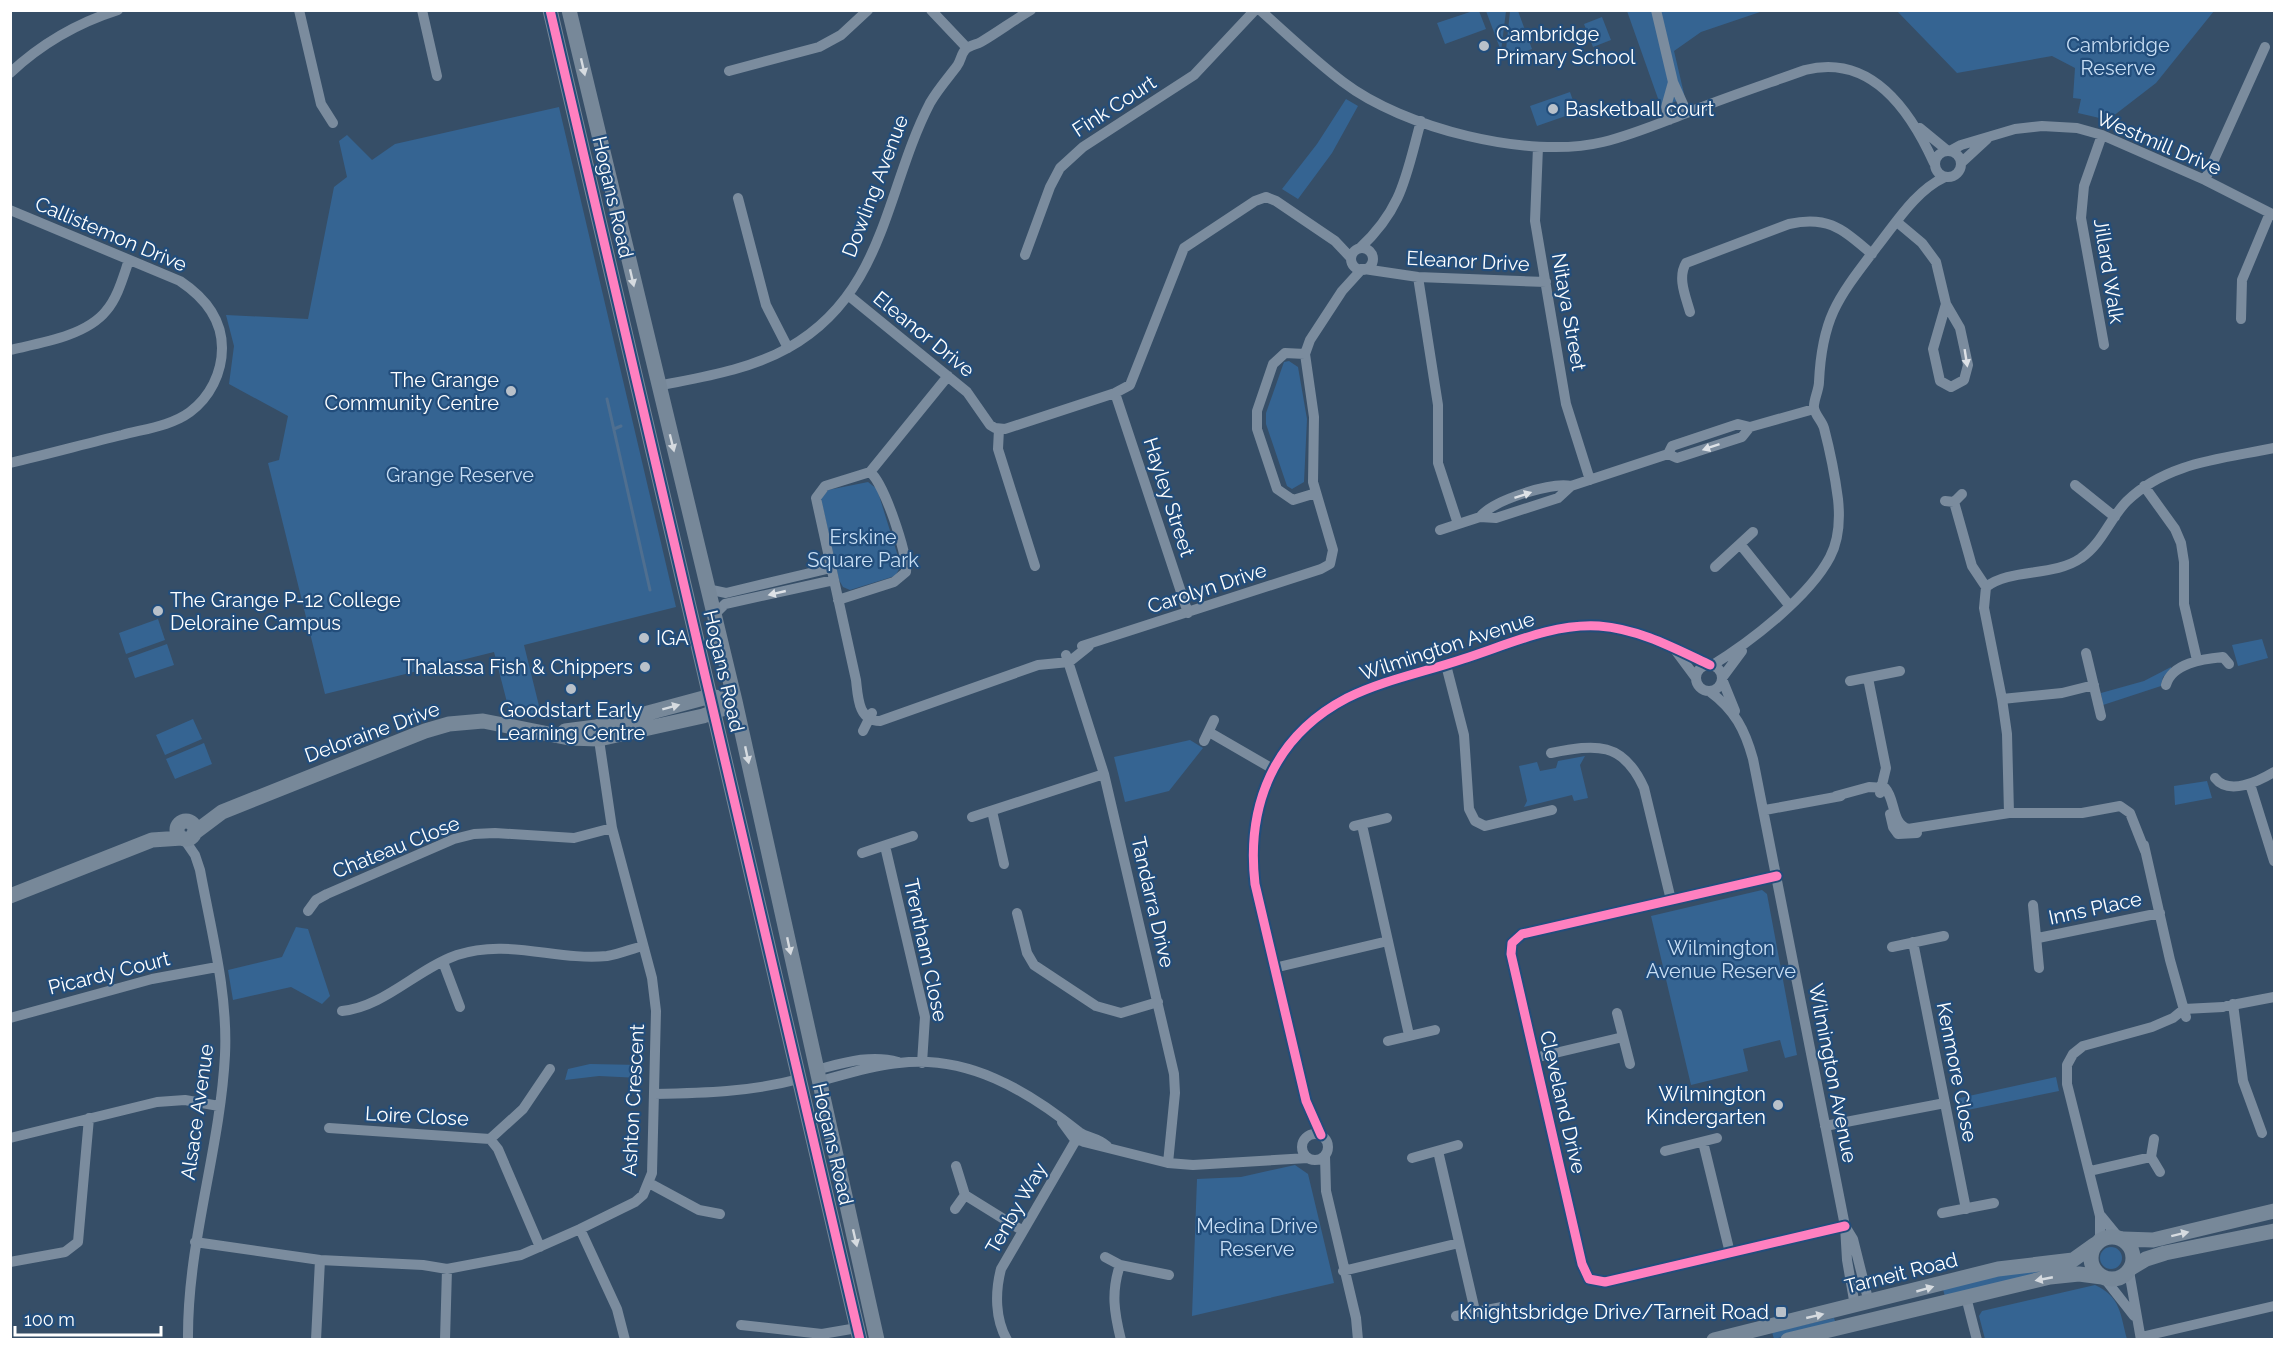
<svg xmlns="http://www.w3.org/2000/svg" width="2285" height="1350" font-family="Raleway,sans-serif">
  <style>
    .green { fill: #356492 }
    .lines { fill: none; stroke-linecap: round; stroke-linejoin: round }
    .stream { stroke: #4f6f90; stroke-width: 3 }
    .street { stroke: #7b8c9e; stroke-width: 10 }
    .secondary { stroke: #789; stroke-width: 15 }
    .cycleway-casing { stroke: #224d7b; stroke-width: 13 }
    .cycleway { stroke: #ff80c0; stroke-width: 9 }
    .oneway { fill: #d6dbe0 }
    .oneway2 { fill: #dee2e7 }
    .poi-dot { fill: #b9c1ca; stroke: #224d7b; stroke-width: 2 }
    .labels { text-anchor: middle; dominant-baseline: central; stroke-width: 4.5; stroke-linejoin: round; paint-order: stroke }
    .poi-label { font-size: 20px; fill: #fff; stroke: #224d7b; text-anchor: start }
    .park-label { font-size: 20px; fill: #c8def4; stroke: #224d7b }
    .street-label { font-size: 20px; fill: #fff; stroke: #224d7b }
  </style>
  <rect width="100%" height="100%" fill="#364e67"/>
  <path class="green" d="M1473 11H1479L1486 29 1445 44 1437 23Z
    M1486 11H1506L1501 51Z
    M1510 11H1518L1532 49 1505 59Z
    M1627 11H1763L1701 32 1674 51 1685 98 1661 107Z
    M1897 11H2214L2156 83 2108 120 2078 113 2081 99 2073 98 2075 68 2052 56 1957 73Z
    M1602 17 1611 40 1593 47 1584 24Z
    M1570 92 1577 112 1537 126 1530 106Z
    M1346 99 1358 106 1332 153 1298 199 1282 189 1317 144Z
    M559 107 676 607 524 645 542 718 509 710 494 652 325 694 268 463 279 460 288 416 229 384 234 346 226 315 308 319 334 187 347 177 339 141 347 135 372 160 395 144Z
    M1289 361 1298 367 1307 419 1304 482 1292 489 1287 486 1266 424V413L1284 362Z
    M868 482 877 489 901 566 895 576 850 590 843 587 839 580 821 499 828 490Z
    M158 619 165 640 126 654 119 633Z
    M2262 639 2268 658 2238 666 2232 645Z
    M167 644 174 665 135 678 128 658Z
    M2171 667V670L2163 677 2161 686 2103 705 2101 693 2144 681Z
    M193 719 202 739 165 755 156 735Z
    M1190 740 1203 748 1169 791 1125 802 1114 757Z
    M204 743 212 764 175 779 166 759Z
    M1585 756 1580 765 1588 798 1574 801 1572 795 1524 807 1527 801 1519 766 1537 762 1540 771 1556 768 1558 761Z
    M2207 781 2212 798 2175 805 2174 786Z
    M1762 890 1767 894 1797 1055 1785 1058 1780 1040 1743 1049 1748 1071 1691 1085 1651 916Z
    M296 927 308 929 330 996 322 1004 291 987 233 1000 228 970 282 957Z
    M590 1064 640 1065V1078L599 1076 565 1080 568 1069Z
    M2056 1077 2059 1091 1958 1112 1955 1099Z
    M1295 1165 1308 1174 1334 1283 1192 1316 1197 1179 1241 1177Z
    M2100 1258a11 11 0 1 1 22 0a11 11 0 1 1-22 0Z
    M2024 1270 2054 1272 1945 1297 1943 1289Z
    M2095 1285C2121 1297 2120 1314 2127 1339H1985L1979 1316 1982 1311Z
    M1834 1318 1836 1324 1774 1339 1772 1332Z"/>
  <g class="lines">
    <path class="stream" d="M607 399 650 590
      M614 429 621 426"/>
    <path class="street" d="M299 10 321 104 333 123
      M422 10 437 76
      M931 10 967 48
      M1260 10C1287 34 1314 60 1343 82 1403 128 1529 160 1603 142 1632 135 1660 123 1689 112 1727 97 1766 84 1805 70 1871 53 1910 110 1934 163
      M1656 10 1673 82 1687 113
      M729 71 819 47 841 35 868 10
      M10 73C41 44 77 23 118 10
      M1669 120 1666 107 1673 82
      M1920 128 1948 151
      M2102 135 2084 186 2081 218 2104 345
      M1538 147 1535 221 1566 404 1590 480
      M1935 164a13 13 0 1 1 26 0a13 13 0 1 1-26 0Z
      M1950 151 1961 145 2015 129 2042 126 2077 128 2102 135 2205 180 2274 215
      M1961 163 1987 139
      M2205 180 2265 47
      M738 198 766 305 788 348
      M10 210 180 281C204 297 222 319 222 348 222 373 210 397 190 412 171 426 144 429 122 435 85 444 48 454 10 463
      M1897 222 1922 243 1936 262 1946 304 1960 328 1968 365 1964 380 1951 387 1940 381 1933 349 1946 304
      M1360 248C1403 208 1406 175 1421 121
      M1351 259a11 11 0 1 1 22 0a11 11 0 1 1-22 0Z
      M1025 255 1050 187 1060 168 1083 147 1194 75 1255 10
      M1364 269 1418 277 1546 282
      M1418 277 1438 405V463L1458 524
      M848 295 967 392 990 425 995 428 1005 429 1115 393 1130 385 1184 248 1255 201 1266 197 1276 201 1335 241 1351 258
      M1690 312C1686 297 1677 278 1686 263L1789 224C1829 215 1843 230 1872 254
      M2241 319 2242 280 2270 213
      M10 350C40 343 86 336 106 311 118 297 123 277 129 260
      M1305 354 1285 353 1273 364 1257 411V429L1277 489 1293 500 1316 493
      M948 376 870 472 825 486 816 498 856 680C858 697 858 721 880 721L1038 665 1069 662 1089 646
      M658 386C702 377 749 370 788 348 885 294 885 190 930 103 938 89 948 78 957 66 961 61 961 54 965 50 969 45 976 45 981 42 998 32 1014 20 1031 10
      M1115 393 1188 613
      M999 429 998 449 1035 566
      M1668 454 1672 446 1738 424 1750 427 1814 409
      M2075 485 2115 517
      M2144 486 2175 529 2181 543 2184 562V604L2197 660
      M1945 501 1954 502 1962 494
      M1954 502 1972 566 1986 587
      M1480 517C1493 500 1551 482 1571 486L1668 454 1677 458 1742 437 1750 427
      M1440 530 1480 517 1496 518 1558 498 1571 486
      M1740 544 1789 605
      M1715 567 1753 532
      M707 589 726 593 831 568
      M838 600 894 582 906 572C908 554 884 483 870 472
      M713 616 725 604 834 580
      M1082 646 1321 569 1330 564 1333 550 1313 482 1314 417 1305 354 1310 340 1342 291 1362 269
      M1676 651 1696 678
      M2086 653 2101 716
      M1066 655 1104 774 1174 1074 1175 1093 1168 1163
      M1446 665 1464 735 1469 809 1475 821 1485 826 1552 810
      M1696 678a13 13 0 1 1 26 0a13 13 0 1 1-26 0Z
      M1711 666C1749 643 1809 597 1830 557 1839 540 1840 518 1838 499 1835 476 1830 451 1824 428 1822 421 1815 415 1814 408 1813 401 1819 390 1819 382 1822 317 1838 298 1876 248 1896 223 1915 191 1945 177
      M1722 678 1742 651
      M1868 678 1886 768 1880 793
      M1722 679 1735 711
      M1850 681 1900 671
      M2166 685C2172 663 2203 659 2223 657L2229 664
      M1709 691C1735 710 1745 730 1753 759L1845 1226 1847 1260 1855 1306
      M2002 699 2062 693 2094 685
      M863 731 872 713
      M1209 732 1273 769
      M1204 741 1214 720
      M1551 753C1596 744 1623 741 1644 788L1671 900
      M2215 778C2229 796 2259 781 2274 772
      M2250 784 2274 861
      M1836 796 1869 787 1885 788C1896 800 1891 823 1908 829L2009 813H2082L2120 806 2130 813 2145 851
      M1765 810 1841 796
      M992 811 1004 864
      M2009 813 2007 734 2002 699 1984 608 1986 587C2010 568 2054 577 2081 558 2102 544 2110 518 2127 501 2167 462 2222 459 2274 448
      M1890 814 1893 827 1898 834 1917 833
      M972 817 1104 774
      M1362 825 1409 1035
      M1354 826 1387 818
      M184 839 195 855 200 870C211 930 228 993 225 1055 220 1151 187 1243 188 1340
      M2144 845 2170 960 2186 1017
      M885 846 925 1017 922 1063
      M862 853 913 836
      M1777 876 1522 934 1512 943 1511 954 1582 1264 1589 1279 1605 1282 1845 1226
      M2033 905 2039 968
      M308 911 316 900 327 894 454 839 474 834 495 833 574 838 612 828
      M1017 913 1027 953 1034 965 1096 1006 1121 1013 1158 1002
      M2038 938 2160 913
      M1913 942 1966 1209
      M1892 947 1944 936
      M443 962 460 1007
      M1274 968 1388 941
      M2233 1004 2243 1081 2262 1133
      M2227 1006 2274 997
      M342 1011C384 1007 417 969 457 955 507 938 557 961 607 956 620 954 631 949 643 946
      M1617 1013 1630 1064
      M10 1018 152 979 217 967
      M1388 1041 1435 1030
      M1534 1058 1623 1037
      M816 1070C843 1063 871 1054 898 1062
      M819 1081C845 1075 872 1065 899 1063 968 1055 1027 1090 1079 1132 1087 1138 1097 1137 1107 1146
      M654 1094C704 1093 750 1092 799 1079
      M1062 1122 1073 1137 1084 1142 1168 1163 1193 1165 1308 1158
      M1825 1126 1945 1103
      M329 1128 490 1139 498 1149 540 1247
      M1302 1147a13 13 0 1 1 26 0a13 13 0 1 1-26 0Z
      M1321 1135 1306 1101 1255 884C1246 805 1274 736 1347 698 1383 680 1425 672 1463 659 1507 645 1553 623 1599 626 1639 629 1674 648 1710 665
      M10 1138 157 1102 185 1100 219 1106
      M490 1139 523 1109 550 1069
      M2154 1139 2151 1157 2160 1172
      M1703 1142 1730 1253
      M1438 1151 1475 1311
      M1665 1151 1717 1138
      M1325 1156 1326 1191 1356 1318 1358 1340
      M1412 1158 1458 1145
      M956 1166 965 1195 1023 1231
      M2090 1171 2151 1157
      M649 1183 699 1210 720 1214
      M955 1209 965 1195
      M1942 1213 1994 1203
      M2101 1216 2119 1238
      M1845 1226 1853 1239 1869 1303
      M580 1229 617 1309 625 1340
      M195 1242 320 1260 423 1265 447 1269 521 1255 580 1229 635 1202 643 1195 652 1173 656 1011 652 978 612 828 598 733
      M2096 1243 2100 1236V1216L2067 1084V1065L2073 1054 2083 1046 2152 1027 2173 1018 2184 1009 2223 1007
      M1105 1257 1120 1265 1169 1275
      M10 1262 65 1252 78 1242 89 1118
      M1120 1265C1111 1292 1114 1312 1121 1340
      M1343 1271 1459 1243
      M2129 1271 2141 1340
      M2105 1279 2134 1316
      M1966 1297 1977 1340
      M1456 1316 1502 1307
      M741 1325 822 1334 857 1328
      M2141 1337 2274 1306
      M316 1340 320 1260
      M445 1340 447 1269
      M1007 1340C995 1319 995 1292 1001 1269L1080 1133"/>
    <path class="secondary" d="M550 10 860 1340
      M569 10 735 701 877 1340
      M565 731 596 727 711 696 719 698
      M177 830a9 9 0 1 1 18 0a9 9 0 1 1-18 0Z
      M194 833 222 812 425 731 449 724 483 721 569 738 599 739 703 716 722 709
      M10 896 152 840 182 838
      M2091 1258a21 21 0 1 1 42 0a21 21 0 1 1-42 0Z
      M2123 1239 2153 1240 2274 1211
      M2131 1268 2146 1259 2165 1253 2274 1231
      M1714 1340 1998 1269 2073 1260 2094 1245
      M1788 1340 2050 1277 2079 1274 2102 1277"/>
    <g class="cycleway-casing">
      <path id="cycleway" d="M550 10 860 1340
        M1777 876 1522 934 1512 943 1511 954 1582 1264 1589 1279 1605 1282 1845 1226
        M1321 1135 1306 1101 1255 884C1246 805 1274 736 1347 698 1383 680 1425 672 1463 659 1507 645 1553 623 1599 626 1639 629 1674 648 1710 665"/>
    </g>
    <use href="#cycleway" class="cycleway"/>
  </g>
  <defs><path id="oneway-solid" d="M-6-.8H1V-3.2L6.5 0L1 3.2V.8H-6Z" transform="scale(1.5)"/></defs>
  <g class="oneway">
    <use href="#oneway-solid" transform="translate(583 67) rotate(77)"/>
    <use href="#oneway-solid" transform="translate(632 278) rotate(77)"/>
    <use href="#oneway-solid" transform="translate(672 443) rotate(76)"/>
    <use href="#oneway-solid" transform="translate(671 707) rotate(-15)"/>
    <use href="#oneway-solid" transform="translate(747 755) rotate(78)"/>
    <use href="#oneway-solid" transform="translate(789 946) rotate(78)"/>
    <use href="#oneway-solid" transform="translate(2180 1234) rotate(-14)"/>
    <use href="#oneway-solid" transform="translate(855 1238) rotate(77)"/>
    <use href="#oneway-solid" transform="translate(2044 1279) rotate(169)"/>
    <use href="#oneway-solid" transform="translate(1925 1289) rotate(-16)"/>
    <use href="#oneway-solid" transform="translate(1815 1316) rotate(-13)"/>
  </g>
  <g class="oneway2">
    <use href="#oneway-solid" transform="translate(1966 358) rotate(81)"/>
    <use href="#oneway-solid" transform="translate(1711 447) rotate(161)"/>
    <use href="#oneway-solid" transform="translate(1523 495) rotate(-18)"/>
    <use href="#oneway-solid" transform="translate(777 593) rotate(167)"/>
  </g>
  <g class="poi-dot">
    <circle cx="1484" cy="46" r="6"/>
    <circle cx="1553" cy="109" r="6"/>
    <circle cx="511" cy="391" r="6"/>
    <circle cx="158" cy="611" r="6"/>
    <circle cx="644" cy="638" r="6"/>
    <circle cx="645" cy="667" r="6"/>
    <circle cx="571" cy="689" r="6"/>
    <circle cx="1778" cy="1105" r="6"/>
    <rect x="1775" y="1306" width="12" height="12" rx="3"/>
  </g>
  <g class="labels">
    <g class="poi-label">
      <text x="1496" y="34">Cambridge<tspan x="1496" dy="23">Primary School</tspan></text>
      <text x="1565" y="109">Basketball court</text>
      <text x="499" y="380" text-anchor="end">The Grange<tspan x="499" dy="23">Community Centre</tspan></text>
      <text x="170" y="600">The Grange P-12 College<tspan x="170" dy="23">Deloraine Campus</tspan></text>
      <text x="656" y="638">IGA</text>
      <text x="633" y="667" text-anchor="end">Thalassa Fish &amp; Chippers</text>
      <text x="571" y="710" text-anchor="middle">Goodstart Early<tspan x="571" dy="23">Learning Centre</tspan></text>
      <text x="1766" y="1094" text-anchor="end">Wilmington<tspan x="1766" dy="23">Kindergarten</tspan></text>
      <text x="1769" y="1312" text-anchor="end">Knightsbridge Drive/Tarneit Road</text>
    </g>
    <g class="park-label">
      <text x="2118" y="45">Cambridge<tspan x="2118" dy="23">Reserve</tspan></text>
      <text x="460" y="475">Grange Reserve</text>
      <text x="863" y="537">Erskine<tspan x="863" dy="23">Square Park</tspan></text>
      <text x="1721" y="948">Wilmington<tspan x="1721" dy="23">Avenue Reserve</tspan></text>
      <text x="1257" y="1226">Medina Drive<tspan x="1257" dy="23">Reserve</tspan></text>
    </g>
    <g class="street-label">
      <text transform="translate(1114 106) rotate(-33)">Fink Court</text>
      <text transform="translate(2159 143) rotate(23)">Westmill Drive</text>
      <text transform="translate(875 186) rotate(-69)">Dowling Avenue</text>
      <text transform="translate(613 197) rotate(77)">Hogans Road</text>
      <text transform="translate(111 234) rotate(23)">Callistemon Drive</text>
      <text transform="translate(1468 261) rotate(3)">Eleanor Drive</text>
      <text transform="translate(2109 271) rotate(81)">Jillard Walk</text>
      <text transform="translate(1569 312) rotate(80)">Nitaya Street</text>
      <text transform="translate(924 334) rotate(39)">Eleanor Drive</text>
      <text transform="translate(1169 497) rotate(72)">Hayley Street</text>
      <text transform="translate(1207 588) rotate(-18)">Carolyn Drive</text>
      <text transform="translate(1447 646) rotate(-18)">Wilmington Avenue</text>
      <text transform="translate(724 671) rotate(77)">Hogans Road</text>
      <text transform="translate(372 732) rotate(-20)">Deloraine Drive</text>
      <text transform="translate(396 847) rotate(-22)">Chateau Close</text>
      <text transform="translate(1153 902) rotate(77)">Tandarra Drive</text>
      <text transform="translate(2095 908) rotate(-12)">Inns Place</text>
      <text transform="translate(926 950) rotate(78)">Trentham Close</text>
      <text transform="translate(109 973) rotate(-14)">Picardy Court</text>
      <text transform="translate(1957 1072) rotate(79)">Kenmore Close</text>
      <text transform="translate(1833 1073) rotate(79)">Wilmington Avenue</text>
      <text transform="translate(633 1100) rotate(-87)">Ashton Crescent</text>
      <text transform="translate(1563 1102) rotate(77)">Cleveland Drive</text>
      <text transform="translate(197 1112) rotate(-82)">Alsace Avenue</text>
      <text transform="translate(417 1116) rotate(3)">Loire Close</text>
      <text transform="translate(833 1144) rotate(77)">Hogans Road</text>
      <text transform="translate(1016 1208) rotate(-60)">Tenby Way</text>
      <text transform="translate(1901 1273) rotate(-14)">Tarneit Road</text>
    </g>
  </g>
  <rect width="2285" height="1350" fill="none" stroke="#ffffff" stroke-width="24"/>
  <path d="M15 1326v9h146v-9" fill="none" stroke="#ffffff" stroke-width="3"/>
  <text x="24" y="1326" font-size="18" fill="#ffffff" stroke="#224d7b" stroke-width="4.5" paint-order="stroke">100 m</text>
</svg>
